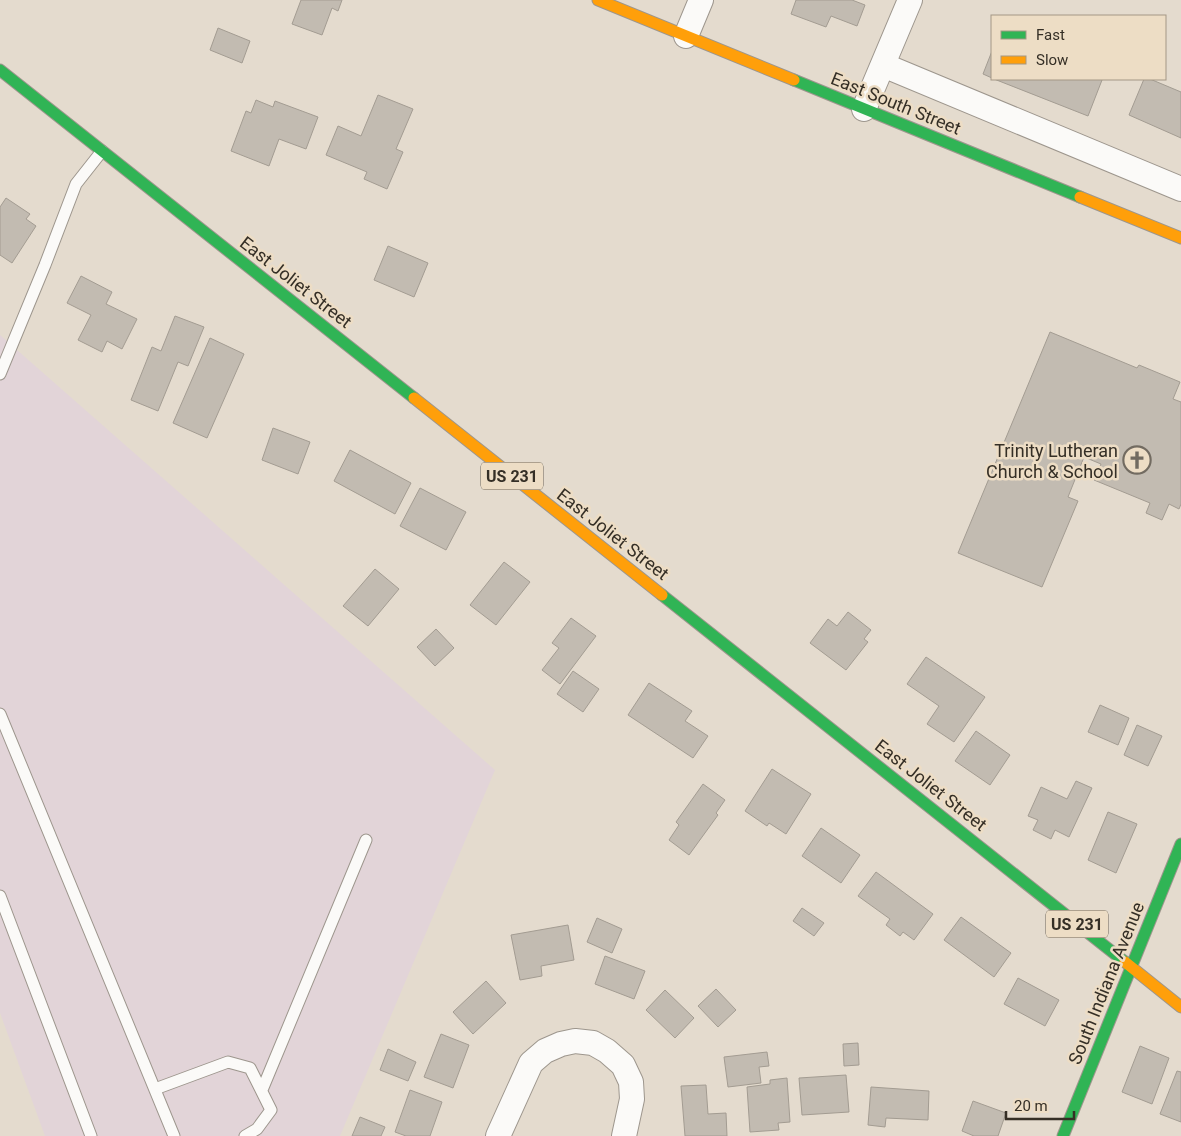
<svg xmlns="http://www.w3.org/2000/svg" width="1181" height="1136" font-family="Roboto,sans-serif">
  <style>
    .industrial { fill: #e2d4d8 }
    .building { fill: #c2bbb1; stroke: #a39c92 }
    .lines { fill: none; stroke-linecap: round; stroke-linejoin: round }
    .lane-casing { stroke: #9d968d; stroke-width: 13 }
    .street-casing { stroke: #9d968d; stroke-width: 26 }
    .fast-casing { stroke: #9d968d; stroke-width: 13 }
    .slow-casing { stroke: #9d968d; stroke-width: 13 }
    .lane { stroke: #fbfaf8; stroke-width: 11 }
    .street { stroke: #fbfaf8; stroke-width: 24 }
    .fast { stroke: #30b455; stroke-width: 11 }
    .slow { stroke: #ff9f0a; stroke-width: 11 }
    .labels { text-anchor: middle; dominant-baseline: central; stroke-width: 5; stroke-linejoin: round; paint-order: stroke }
    .shield { fill: #edddc5; stroke: #6c6356; stroke-width: 1 }
    .shield-label { font-size: 16px; font-weight: bold; fill: #352f26 }
    .street-label { font-size: 18px; fill: #352f26; stroke: #edddc5 }
    .poi-label { font-size: 18px; fill: #352f26; stroke: #edddc5; text-anchor: end }
  </style>
  <rect width="100%" height="100%" fill="#e4dbce"/>
  <path class="industrial" d="M0 335 495 770 340 1136H45L0 1013Z"/>
  <path class="building" d="M301 0H342L338 11 332 8 322 35 292 24Z
    M796 0H852L865 5 857 26 831 16 826 27 791 14Z
    M218 28 250 41 242 63 210 50Z
    M992 51V78L983 74Z
    M994 79H1100L1102 80 1088 116Z
    M1144 79H1150L1181 92V138L1129 115Z
    M378 95 413 109 396 149 403 152 387 189 364 179 367 172 326 155 338 126 361 136Z
    M256 100 273 107 275 101 318 117 306 149 279 139 269 166 231 151 246 111 251 113Z
    M6 198 30 214 26 219 36 226 12 263 0 255V207Z
    M388 246 428 263 414 297 374 280Z
    M81 276 112 292 106 304 137 319 122 349 107 341 102 352 78 340 91 315 67 303Z
    M175 316 204 327 188 366 178 362 158 411 131 400 152 347 161 351Z
    M1050 332 1137 368 1139 365 1180 382 1173 399 1181 402V504L1179 509 1169 504 1162 520 1146 513 1150 503 1094 480 1101 464 1084 457 1068 497 1078 501 1042 587 958 553Z
    M210 338 244 354 207 438 173 423Z
    M273 428 310 442 298 474 262 460Z
    M350 450 411 483 395 514 334 481Z
    M420 488 466 512 446 550 400 526Z
    M504 562 530 582 496 625 470 605Z
    M375 569 399 589 368 626 343 606Z
    M848 612 871 630 864 639 868 642 846 670 810 643 828 619 837 626Z
    M571 618 596 636 560 684 542 670 559 648 552 643Z
    M436 629 454 648 435 666 417 647Z
    M926 657 985 697 954 742 927 724 939 706 907 684Z
    M573 671 599 689 583 712 557 694Z
    M649 683 692 711 685 721 708 736 693 758 628 715Z
    M1100 705 1129 718 1118 745 1088 732Z
    M1137 725 1162 736 1148 766 1124 755Z
    M976 731 1010 755 990 785 955 761Z
    M772 769 811 794 786 834 769 823 767 826 745 811Z
    M1076 781 1092 788 1069 837 1055 830 1051 839 1033 830 1038 820 1028 816 1041 787 1067 799Z
    M703 784 725 800 716 813 718 815 689 855 669 840 679 825 676 822Z
    M1108 812 1137 824 1116 873 1088 860Z
    M821 828 860 855 841 883 802 856Z
    M876 872 933 914 914 940 903 932 900 936 886 925 890 919 858 896Z
    M802 908 824 923 814 936 793 921Z
    M961 917 1011 953 994 977 944 940Z
    M597 918 622 929 612 953 587 942Z
    M568 925 574 960 541 966 542 976 520 980 511 935Z
    M605 956 645 971 634 999 595 984Z
    M1018 978 1059 1000 1045 1026 1004 1004Z
    M486 981 506 1003 473 1034 453 1012Z
    M716 989 736 1010 718 1027 698 1006Z
    M665 990 694 1018 675 1038 646 1010Z
    M441 1034 469 1045 453 1088 424 1077Z
    M858 1043 859 1065 844 1066 843 1044Z
    M1140 1046 1169 1058 1152 1104 1122 1092Z
    M388 1049 416 1062 408 1081 380 1070Z
    M767 1052 769 1066 759 1067 761 1083 728 1087 724 1057Z
    M1177 1071 1181 1072V1122L1160 1114Z
    M846 1075 849 1112 802 1115 799 1078Z
    M787 1078 790 1122 778 1123 779 1130 750 1132 747 1087 770 1084V1080Z
    M706 1085 708 1114 726 1113 727 1136H685L681 1086Z
    M871 1087 929 1091 928 1120 886 1118 885 1127 868 1125Z
    M410 1090 442 1102 430 1136H406L395 1132Z
    M973 1101 1006 1113 998 1136H974L962 1131Z
    M360 1117 385 1127 381 1136H352Z"/>
  <g class="lines">
    <g class="lane-casing">
      <path id="lane" d="M0 374 45 265 76 184 102 151
        M0 714 174 1136
        M0 896 91 1136
        M155 1089 228 1062 250 1068 271 1110 257 1129 245 1136
        M262 1090 366 840"/>
    </g>
    <g class="street-casing">
      <path id="street" d="M686 36 701 0
        M883 65 1181 189
        M864 109 910 0
        M498 1136 531 1063 545 1051 561 1044 575 1041 593 1043 607 1051 623 1065 631 1082 632 1099 624 1136"/>
    </g>
    <g class="fast-casing">
      <path id="fast" d="M0 70 414 398
        M794 80 1080 197
        M662 595 1125 962
        M1063 1136 1181 844"/>
    </g>
    <g class="slow-casing">
      <path id="slow" d="M598 0 794 80
        M1080 197 1181 238
        M414 398 662 595
        M1125 962 1181 1007"/>
    </g>
    <use href="#lane" class="lane"/>
    <use href="#street" class="street"/>
    <use href="#fast" class="fast"/>
    <use href="#slow" class="slow"/>
  </g>
  <defs>
    <g id="church-ring" transform="scale(1.4375)"><circle r="9.5" fill="#edddc5" stroke="#726b61" stroke-width="1.5"/><path d="M-1.2-6h2.4v3.5h3.3v2.4h-3.3V6h-2.4V-.1h-3.3v-2.4h3.3Z" fill="#726b61"/></g>
  </defs>
  <g fill-rule="evenodd">
    <use href="#church-ring" x="1137" y="460"/>
  </g>
  <g class="labels">
    <g class="shield">
      <rect x="481" y="462.5" width="62" height="27" rx="4"/>
      <rect x="1046" y="910.5" width="62" height="27" rx="4"/>
    </g>
    <g class="shield-label">
      <text x="512" y="476">US 231</text>
      <text x="1077" y="924">US 231</text>
    </g>
    <g class="street-label">
      <text transform="translate(896 103) rotate(22)">East South Street</text>
      <text transform="translate(296 282) rotate(38)">East Joliet Street</text>
      <text transform="translate(613 534) rotate(38)">East Joliet Street</text>
      <text transform="translate(931 785) rotate(38)">East Joliet Street</text>
      <text transform="translate(1106 983) rotate(-68)">South Indiana Avenue</text>
    </g>
    <g class="poi-label">
      <text x="1118" y="450">Trinity Lutheran<tspan x="1118" dy="21">Church &amp; School</tspan></text>
    </g>
  </g>
  <rect x="991" y="15" width="175" height="65" fill="#edddc5" stroke="#a39785"/>
  <rect x="1001" y="31" width="25" height="8" fill="#30b455" stroke="#a39785"/>
  <text x="1036" y="40" font-size="15" fill="#352f26">Fast</text>
  <rect x="1001" y="56" width="25" height="8" fill="#ff9f0a" stroke="#a39785"/>
  <text x="1036" y="65" font-size="15" fill="#352f26">Slow</text>
  <path d="M1006 1111v8h68v-8" fill="none" stroke="#352f26" stroke-width="2.5"/>
  <text x="1014" y="1111" font-size="15" fill="#352f26" stroke="#edddc5" stroke-width="4" paint-order="stroke">20 m</text>
</svg>
